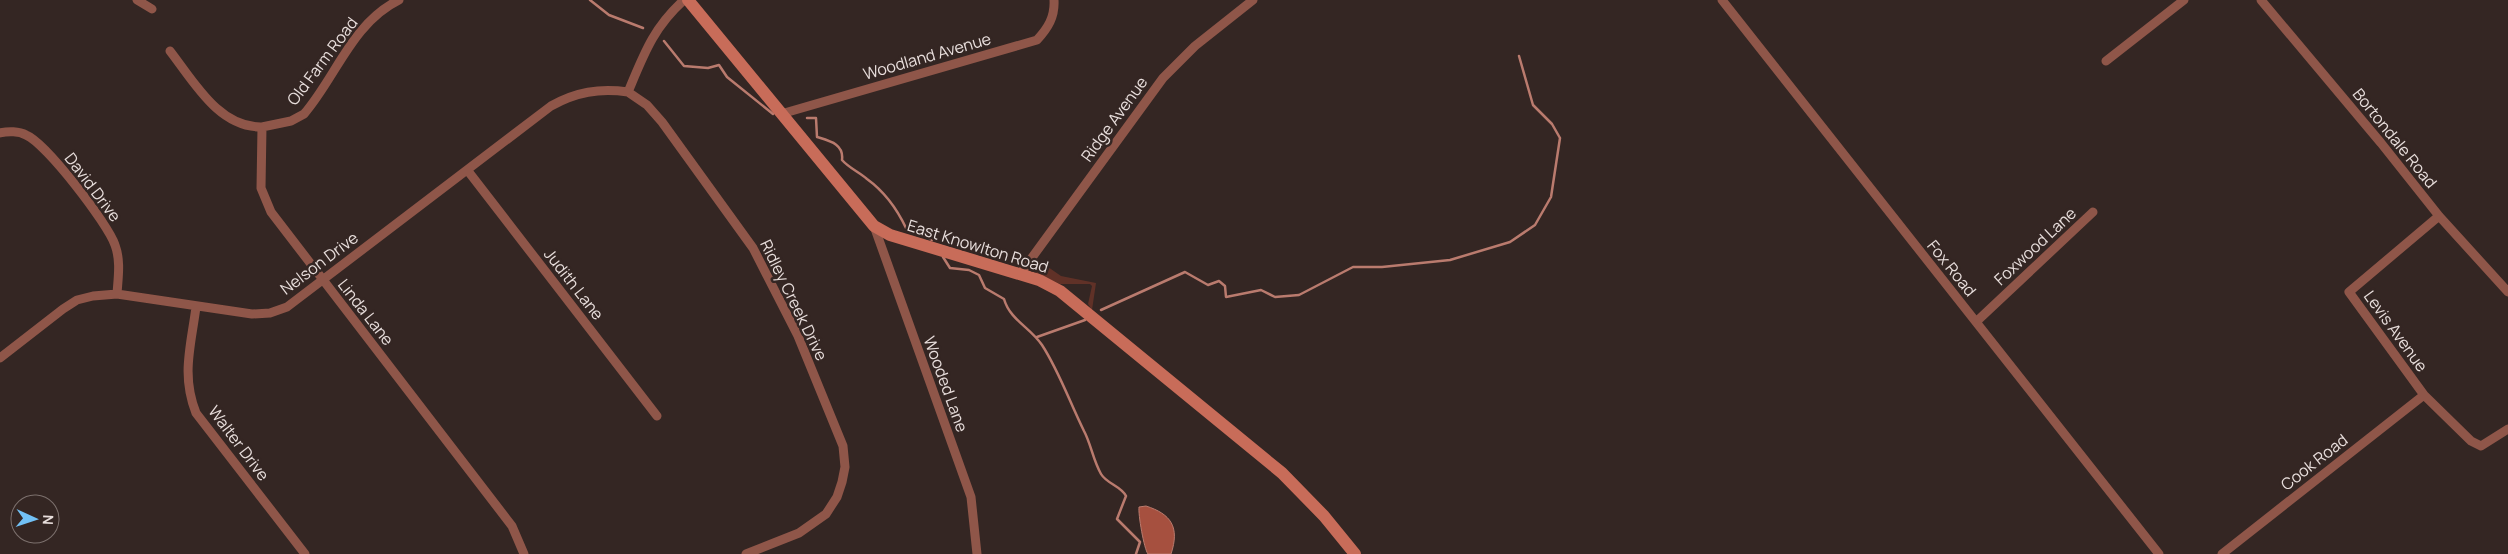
<svg xmlns="http://www.w3.org/2000/svg" width="2508" height="554" font-family="Manrope,sans-serif">
  <style>
    .green { fill: #603127 }
    .water { fill: #a6503f; stroke: #ba7b6e }
    .lines { fill: none; stroke-linecap: round; stroke-linejoin: round }
    .stream { stroke: #ba7b6e; stroke-width: 2.5 }
    .street { stroke: #8f5649; stroke-width: 9 }
    .secondary { stroke: #c86c59; stroke-width: 12 }
    .labels { text-anchor: middle; dominant-baseline: central; stroke-width: 5; stroke-linejoin: round; paint-order: stroke }
    .street-label { font-size: 16px; fill: #e8dedc; stroke: #342623 }
  </style>
  <rect width="100%" height="100%" fill="#342623"/>
  <path class="green" d="M1035 258 1061 276 1096 283 1092 310 1088 304 1092 286 1090 284H1060L1035 273 1031 267Z"/>
  <path class="water" d="M1146 506C1171 514 1180 527 1171 554H1148C1144 549 1138 514 1139 507Z"/>
  <g class="lines">
    <path class="stream" d="M590 0 609 15 643 28
      M664 41 684 66 708 68 719 65 727 77 773 114
      M807 118H816L817 137C830 141 844 144 842 160 849 168 859 172 867 179 885 192 897 209 906 228L917 232
      M924 235 932 240
      M943 257 950 268 969 270 979 275 985 288 1004 299C1010 320 1030 327 1042 345 1059 371 1070 403 1084 431 1091 444 1093 460 1101 474 1107 484 1121 486 1126 496L1117 519 1140 542 1136 554
      M1101 310 1185 272 1208 285 1219 281 1225 286 1226 297 1261 290 1275 297 1299 295 1353 267H1382L1450 260 1510 242 1535 225 1551 197 1560 138 1552 124 1533 105 1519 56
      M1037 337 1085 320"/>
    <path class="street" d="M137 0 152 9
      M684 0C653 28 644 54 628 92L647 105 662 122 753 248 798 336 843 446 845 467 842 482 837 497 826 514 799 533 746 554
      M1722 0 2159 554
      M2261 0 2381 143 2439 216 2508 292
      M170 51C194 82 219 128 262 127L261 188 271 212 512 526 524 554
      M2106 61 2184 0
      M781 114 1037 40C1048 28 1055 17 1054 0
      M262 127 291 121 304 114C336 77 352 23 399 0
      M0 133C8 131 19 131 26 135 46 143 108 224 115 245 121 261 118 278 117 294
      M468 171 657 416
      M2439 216 2349 292 2424 395 2471 441 2481 446 2508 429
      M874 226 971 497 977 554
      M1020 274 1163 78 1195 46 1253 0
      M196 307C191 346 181 375 196 413L305 554
      M1976 322 2093 212
      M0 358 63 309 77 300 93 296 117 294 252 314 270 313 287 307 551 106C576 92 599 88 628 92
      M2222 554 2424 395"/>
    <path class="secondary" d="M688 0 874 226 890 235 1039 280 1060 291 1282 473 1324 516 1355 554"/>
  </g>
  <g class="labels">
    <g class="street-label">
      <text transform="translate(927 56) rotate(-16)">Woodland Avenue</text>
      <text transform="translate(322 61) rotate(-53)">Old Farm Road</text>
      <text transform="translate(1114 119) rotate(-54)">Ridge Avenue</text>
      <text transform="translate(2395 138) rotate(51)">Bortondale Road</text>
      <text transform="translate(93 187) rotate(53)">David Drive</text>
      <text transform="translate(978 246) rotate(17)">East Knowlton Road</text>
      <text transform="translate(2035 246) rotate(-43)">Foxwood Lane</text>
      <text transform="translate(319 263) rotate(-37)">Nelson Drive</text>
      <text transform="translate(1952 268) rotate(51)">Fox Road</text>
      <text transform="translate(574 284) rotate(52)">Judith Lane</text>
      <text transform="translate(794 300) rotate(64)">Ridley Creek Drive</text>
      <text transform="translate(366 312) rotate(52)">Linda Lane</text>
      <text transform="translate(2396 331) rotate(54)">Levis Avenue</text>
      <text transform="translate(946 384) rotate(70)">Wooded Lane</text>
      <text transform="translate(239 443) rotate(53)">Walter Drive</text>
      <text transform="translate(2314 462) rotate(-38)">Cook Road</text>
    </g>
  </g>
  <g transform="translate(35 519) rotate(93)"><circle r="24" fill="#342623" stroke="#7c706d"/>
  <path d="M0-4L9 19L0 12L-9 19Z" fill="#72c1f5"/>
  <text y="-8" font-size="14" font-weight="bold" text-anchor="middle" fill="#e8dedc">N</text>
  </g>
</svg>
